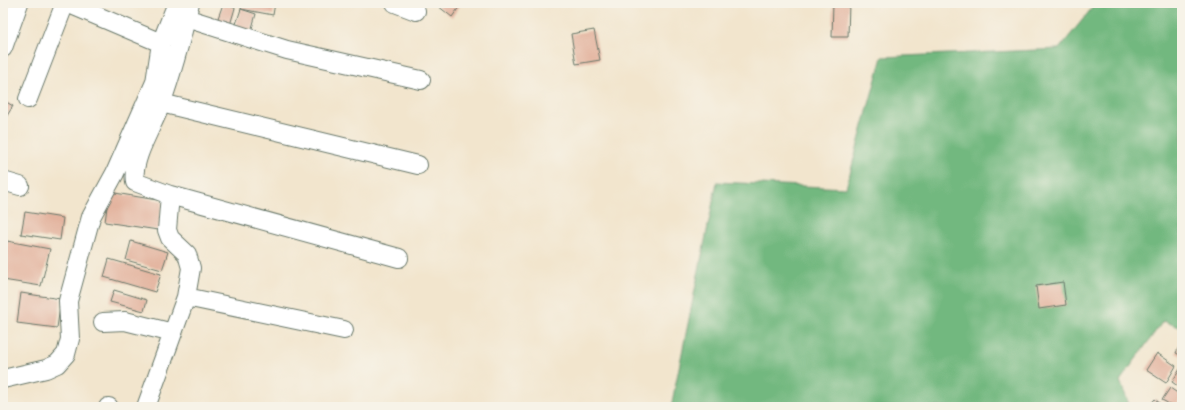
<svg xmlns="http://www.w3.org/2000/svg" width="1185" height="410" font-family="'IM FELL DW Pica',serif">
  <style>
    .forest { fill: #72b87f; stroke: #487a5a }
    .building { fill: #e3b39e }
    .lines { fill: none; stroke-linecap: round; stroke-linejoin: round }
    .minor-casing { stroke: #69786a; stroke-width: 20 }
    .minor { stroke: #fff; stroke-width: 18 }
  </style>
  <rect width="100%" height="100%" fill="#f7f3e8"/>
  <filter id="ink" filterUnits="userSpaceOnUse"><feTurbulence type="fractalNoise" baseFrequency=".025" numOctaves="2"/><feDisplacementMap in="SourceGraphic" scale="8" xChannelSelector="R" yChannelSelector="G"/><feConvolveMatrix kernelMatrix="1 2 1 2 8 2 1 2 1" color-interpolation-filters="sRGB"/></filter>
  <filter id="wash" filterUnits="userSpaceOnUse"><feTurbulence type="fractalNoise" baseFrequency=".012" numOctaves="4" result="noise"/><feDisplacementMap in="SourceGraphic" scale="16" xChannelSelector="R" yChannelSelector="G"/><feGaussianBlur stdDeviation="0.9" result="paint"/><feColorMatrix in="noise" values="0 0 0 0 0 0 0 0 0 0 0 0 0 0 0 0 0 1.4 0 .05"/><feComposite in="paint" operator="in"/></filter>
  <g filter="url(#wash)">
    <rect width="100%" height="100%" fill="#f2e5cd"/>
    <path class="forest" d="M1096 3H1182V328L1163 321 1120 381 1130 407H671L717 182 846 188 882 57 1059 49Z"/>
    <g id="blocks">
      <path class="building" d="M242 3H275L273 15 241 9Z
        M440 3H462L452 17 438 6Z
        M833 3H849L848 37H832Z
        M223 4 235 8 230 25 217 21Z
        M241 9 256 14 250 35 234 30Z
        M594 30 600 60 576 64 571 34Z
        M3 100 13 106 3 122Z
        M109 192 163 201 158 230 105 222Z
        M25 212 63 218 60 240 21 234Z
        M7 241 50 249 41 286 3 280V266Z
        M131 241 168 252 162 270 126 260Z
        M109 259 161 274 155 292 104 277Z
        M1063 282 1066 305 1039 309 1036 286Z
        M114 290 147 300 144 311 110 302Z
        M21 293 61 299 57 328 17 323Z
        M1182 340V356L1176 353Z
        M1157 353 1176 366 1166 383 1146 370Z
        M1182 366V389L1172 382Z
        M1170 388 1182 396 1175 407 1162 400Z
        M1155 399 1164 407H1148Z"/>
    </g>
  </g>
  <g filter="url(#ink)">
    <use href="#blocks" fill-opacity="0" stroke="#69786a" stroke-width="1"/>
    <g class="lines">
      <g class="minor-casing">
        <path id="minor" d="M67 3 161 43
          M395 3 416 11
          M186 18 287 50 421 80
          M3 48 19 3
          M28 99 65 3
          M161 103 418 165
          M3 181 20 186
          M170 195 399 258
          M186 297 344 330
          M103 322 125 321 173 333
          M3 379 46 369 57 364 66 354 70 339 68 301 91 217 115 173 155 82 161 43 177 3
          M108 407H109
          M146 407 186 297 191 268 187 254 170 238 167 230 170 195 135 182C131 159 153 126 161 104 173 71 182 36 190 3"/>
      </g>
      <use href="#minor" class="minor"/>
    </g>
  </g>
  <rect width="1185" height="410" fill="none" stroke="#f7f3e8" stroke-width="16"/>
</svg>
